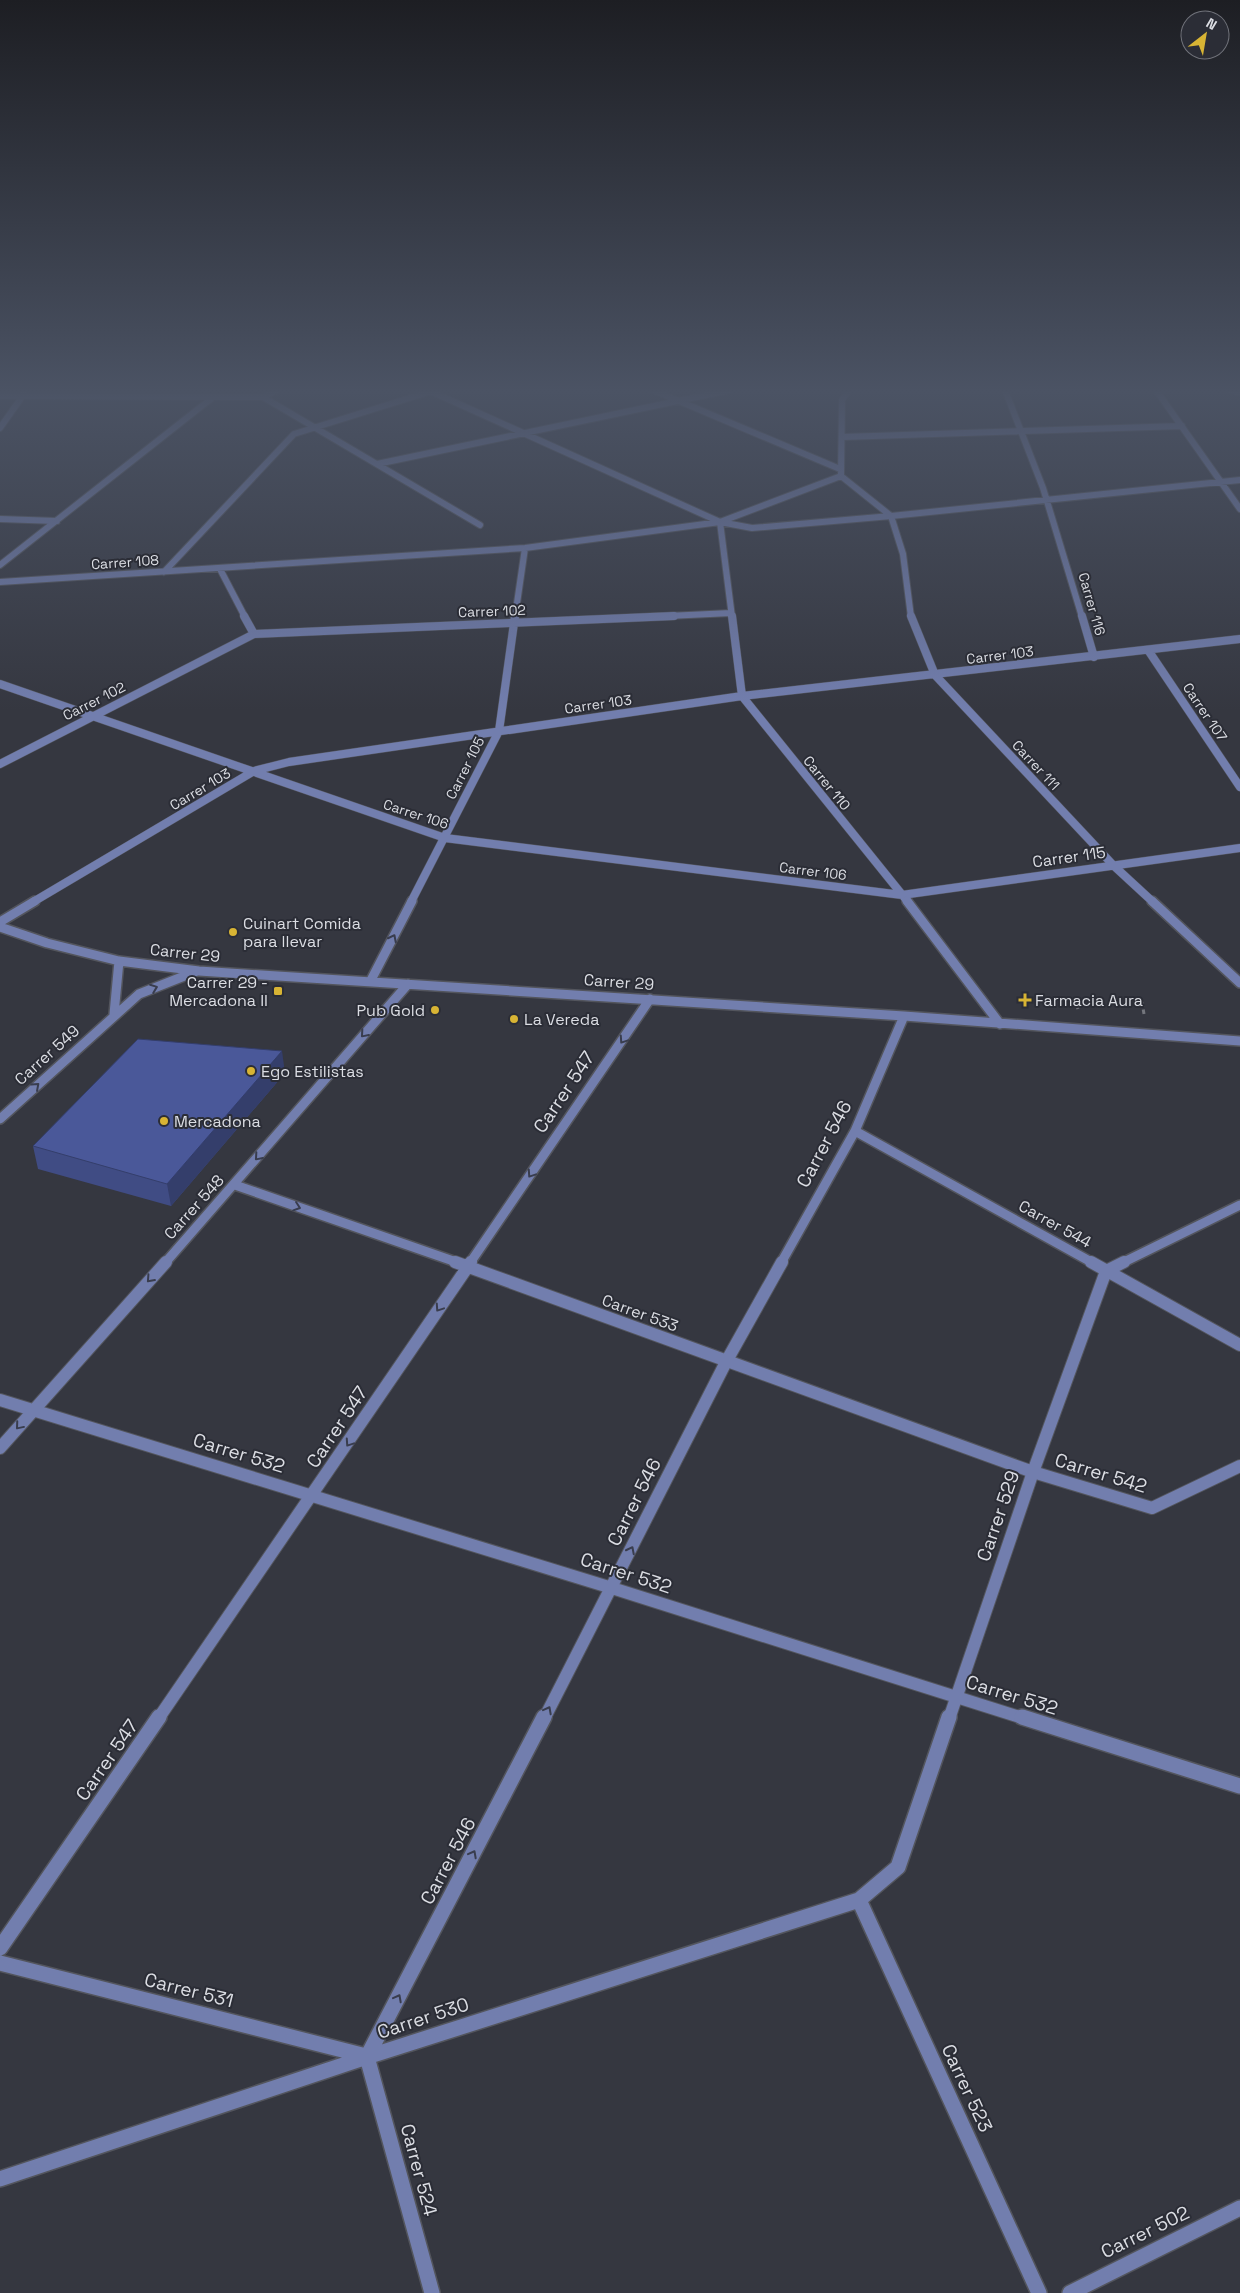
<svg xmlns="http://www.w3.org/2000/svg" width="1240" height="2293" font-family="'Space Grotesk',sans-serif">
  <style>
    .lines { fill: none; stroke-linecap: round; stroke-linejoin: round }
    .street-far4-casing { stroke: #53555d; stroke-width: 8 }
    .street-far3-casing { stroke: #53555d; stroke-width: 9 }
    .street-far2-casing { stroke: #53555d; stroke-width: 12 }
    .street-far1-casing { stroke: #53555d; stroke-width: 14 }
    .street-casing { stroke: #53555d; stroke-width: 18 }
    .path { stroke: #74767d; stroke-width: 3; stroke-dasharray: 5 2.5; stroke-linecap: butt }
    .street-far4 { stroke: #727eae; stroke-width: 6 }
    .street-far3 { stroke: #727eae; stroke-width: 8 }
    .street-far2 { stroke: #727eae; stroke-width: 9 }
    .street-far1 { stroke: #727eae; stroke-width: 12 }
    .street { stroke: #727eae; stroke-width: 15 }
    .wall { fill: #404c84 }
    .shaded-wall { fill: #343e6b }
    .building { fill: #4a5899; stroke: #343e6b }
    .oneway { stroke: #393d4e }
    .poi-dot { fill: #d8b434; stroke: #2b2d36; stroke-width: 2 }
    .labels { text-anchor: middle; dominant-baseline: central; stroke-width: 4; stroke-linejoin: round; paint-order: stroke }
    .far-street-label { font-size: 14px; fill: #dbdde3; stroke: #2b2d36 }
    .street-label { font-size: 16px; fill: #dbdde3; stroke: #2b2d36 }
    .poi-label { font-size: 16px; fill: #dbdde3; stroke: #2b2d36; text-anchor: start }
    .near-street-label { font-size: 19px; fill: #dbdde3; stroke: #2b2d36 }
  </style>
  <rect width="100%" height="100%" fill="#353740"/>
  <g class="lines">
    <g class="street-far4-casing">
      <path id="street-far4" d="M428 390 720 522 752 528 891 516 1240 480
        M653 390 840 469
        M849 390 842 400 841 476 891 516
        M1005 390 1043 488 1082 617
        M1156 390 1240 509
        M1229 390 1240 392
        M0 396 263 397 277 390
        M263 397 480 525
        M0 428 24 394
        M842 437 1182 426
        M377 464 730 390
        M891 516 903 554 911 617
        M0 519 57 521
        M720 522 732 617
        M0 565 212 398
        M220 569 245 617
        M164 572 294 434 435 390
        M0 582 525 548 720 522 841 476
        M515 617 525 548
        M646 617 731 613"/>
    </g>
    <g class="street-far3-casing">
      <path id="street-far3" d="M732 616 742 696 908 902
        M911 616 935 675 1114 866 1153 902
        M1082 616 1094 657
        M254 634 674 616
        M1148 650 1240 787
        M0 684 445 838 902 895 1240 848
        M0 764 254 634 244 616
        M33 902 254 771 289 762 742 696 1240 639
        M411 902 499 731 515 616"/>
    </g>
    <g class="street-far2-casing">
      <path id="street-far2" d="M907 901 1000 1024
        M1152 901 1240 983
        M0 922 35 901
        M0 927 47 943 119 961 199 971 904 1016 1240 1041
        M370 982 412 901
        M114 1014 119 961
        M0 1119 139 994 197 971
        M855 1131 1093 1263
        M235 1185 459 1263
        M165 1263 408 984
        M470 1263 650 999
        M781 1263 855 1131 904 1016
        M1122 1263 1240 1205"/>
    </g>
    <g class="street-far1-casing">
      <path id="street-far1" d="M455 1262 1033 1472 1152 1508 1240 1466
        M1091 1262 1240 1345
        M0 1400 612 1588 1026 1719
        M0 1448 166 1262
        M158 1719 471 1262
        M544 1719 726 1362 782 1262
        M949 1719 1033 1472 1106 1271 1124 1262"/>
    </g>
    <g class="street-casing">
      <path id="street" d="M1022 1717 1240 1786
        M859 1900 1039 2293
        M0 1948 159 1717
        M0 1963 366 2056
        M367 2057 544 1717
        M367 2057 432 2293
        M0 2179 367 2057 859 1900 898 1867 949 1717
        M1070 2293 1240 2208"/>
    </g>
    <path class="path" d="M1075 999 1078 1009
      M1142 1002 1144 1014"/>
    <use href="#street-far4" class="street-far4"/>
    <use href="#street-far3" class="street-far3"/>
    <use href="#street-far2" class="street-far2"/>
    <use href="#street-far1" class="street-far1"/>
    <use href="#street" class="street"/>
  </g>
  <path class="wall" d="M285 1073 171 1206 38 1169 33 1146Z"/>
  <path class="shaded-wall" d="M282 1051 285 1073 171 1206 167 1184Z"/>
  <path class="building" d="M138 1039 282 1051 167 1184 33 1146Z"/>
  <defs><path id="oneway-chevron" d="M-2-3.5L2.5 0L-2 3.5" fill="none" stroke-width="1.6" stroke-linecap="round" stroke-linejoin="round" transform="scale(1.25)"/></defs>
  <g class="oneway">
    <use href="#oneway-chevron" transform="translate(393 938) rotate(-63)"/>
    <use href="#oneway-chevron" transform="translate(154 988) rotate(-21)"/>
    <use href="#oneway-chevron" transform="translate(364 1034) rotate(131)"/>
    <use href="#oneway-chevron" transform="translate(623 1040) rotate(124)"/>
    <use href="#oneway-chevron" transform="translate(36 1086) rotate(-42)"/>
    <use href="#oneway-chevron" transform="translate(258 1157) rotate(131)"/>
    <use href="#oneway-chevron" transform="translate(531 1174) rotate(124)"/>
    <use href="#oneway-chevron" transform="translate(297 1207) rotate(19)"/>
    <use href="#oneway-chevron" transform="translate(150 1279) rotate(132)"/>
    <use href="#oneway-chevron" transform="translate(439 1308) rotate(124)"/>
    <use href="#oneway-chevron" transform="translate(19 1426) rotate(130)"/>
    <use href="#oneway-chevron" transform="translate(349 1443) rotate(124)"/>
    <use href="#oneway-chevron" transform="translate(631 1550) rotate(-63)"/>
    <use href="#oneway-chevron" transform="translate(548 1710) rotate(-62)"/>
    <use href="#oneway-chevron" transform="translate(473 1854) rotate(-62)"/>
    <use href="#oneway-chevron" transform="translate(398 1998) rotate(-62)"/>
  </g>
  <linearGradient id="sky" x2="0" y2="1"><stop stop-color="#1d1e23"/><stop offset="0.55" stop-color="#4b5364"/><stop offset="1" stop-color="#4b5364" stop-opacity="0"/></linearGradient>
  <rect width="1240" height="711" fill="url(#sky)"/>
  <g class="poi-dot">
    <circle cx="233" cy="932" r="5"/>
    <rect x="273" y="986" width="10" height="10" rx="2.5"/>
    <path d="M1022.5 992.5h5v5h5v5h-5v5h-5v-5h-5v-5h5z"/>
    <circle cx="435" cy="1010" r="5"/>
    <circle cx="514" cy="1019" r="5"/>
    <circle cx="251" cy="1071" r="5"/>
    <circle cx="164" cy="1121" r="5"/>
  </g>
  <g class="labels">
    <g class="far-street-label">
      <text transform="translate(125 562) rotate(-4)">Carrer 108</text>
      <text transform="translate(1092 604) rotate(74)">Carrer 116</text>
      <text transform="translate(492 611) rotate(-2)">Carrer 102</text>
      <text transform="translate(1000 655) rotate(-7)">Carrer 103</text>
      <text transform="translate(94 701) rotate(-27)">Carrer 102</text>
      <text transform="translate(598 704) rotate(-8)">Carrer 103</text>
      <text transform="translate(1205 712) rotate(56)">Carrer 107</text>
      <text transform="translate(1036 765) rotate(47)">Carrer 111</text>
      <text transform="translate(465 768) rotate(-63)">Carrer 105</text>
      <text transform="translate(827 783) rotate(51)">Carrer 110</text>
      <text transform="translate(200 789) rotate(-31)">Carrer 103</text>
      <text transform="translate(416 814) rotate(18)">Carrer 106</text>
      <text transform="translate(813 871) rotate(7)">Carrer 106</text>
    </g>
    <g class="street-label">
      <text transform="translate(1069 857) rotate(-8)">Carrer 115</text>
      <text transform="translate(185 953) rotate(6)">Carrer 29</text>
      <text transform="translate(619 982) rotate(4)">Carrer 29</text>
      <text transform="translate(47 1055) rotate(-42)">Carrer 549</text>
      <text transform="translate(194 1207) rotate(-48)">Carrer 548</text>
      <text transform="translate(1055 1224) rotate(29)">Carrer 544</text>
      <text transform="translate(640 1313) rotate(20)">Carrer 533</text>
    </g>
    <g class="poi-label">
      <text x="243" y="923">Cuinart Comida<tspan x="243" dy="18">para llevar</tspan></text>
      <text x="268" y="982" text-anchor="end">Carrer 29 -<tspan x="268" dy="18">Mercadona II</tspan></text>
      <text x="1035" y="1000">Farmacia Aura</text>
      <text x="425" y="1010" text-anchor="end">Pub Gold</text>
      <text x="524" y="1019">La Vereda</text>
      <text x="261" y="1071">Ego Estilistas</text>
      <text x="174" y="1121">Mercadona</text>
    </g>
    <g class="near-street-label">
      <text transform="translate(564 1092) rotate(-56)">Carrer 547</text>
      <text transform="translate(824 1144) rotate(-62)">Carrer 546</text>
      <text transform="translate(337 1427) rotate(-56)">Carrer 547</text>
      <text transform="translate(239 1453) rotate(17)">Carrer 532</text>
      <text transform="translate(1101 1473) rotate(17)">Carrer 542</text>
      <text transform="translate(634 1502) rotate(-63)">Carrer 546</text>
      <text transform="translate(998 1516) rotate(-71)">Carrer 529</text>
      <text transform="translate(626 1573) rotate(18)">Carrer 532</text>
      <text transform="translate(1012 1695) rotate(17)">Carrer 532</text>
      <text transform="translate(107 1760) rotate(-55)">Carrer 547</text>
      <text transform="translate(448 1861) rotate(-62)">Carrer 546</text>
      <text transform="translate(189 1990) rotate(14)">Carrer 531</text>
      <text transform="translate(423 2018) rotate(-18)">Carrer 530</text>
      <text transform="translate(967 2088) rotate(65)">Carrer 523</text>
      <text transform="translate(419 2170) rotate(75)">Carrer 524</text>
      <text transform="translate(1145 2232) rotate(-26)">Carrer 502</text>
    </g>
  </g>
  <g transform="translate(1205 35) rotate(31)"><circle r="24" fill="#2b2d36" stroke="#71737b"/>
  <path d="M0-4L9 19L0 12L-9 19Z" fill="#d8b434"/>
  <text y="-8" font-size="14" font-weight="bold" text-anchor="middle" fill="#dbdde3">N</text>
  </g>
</svg>
